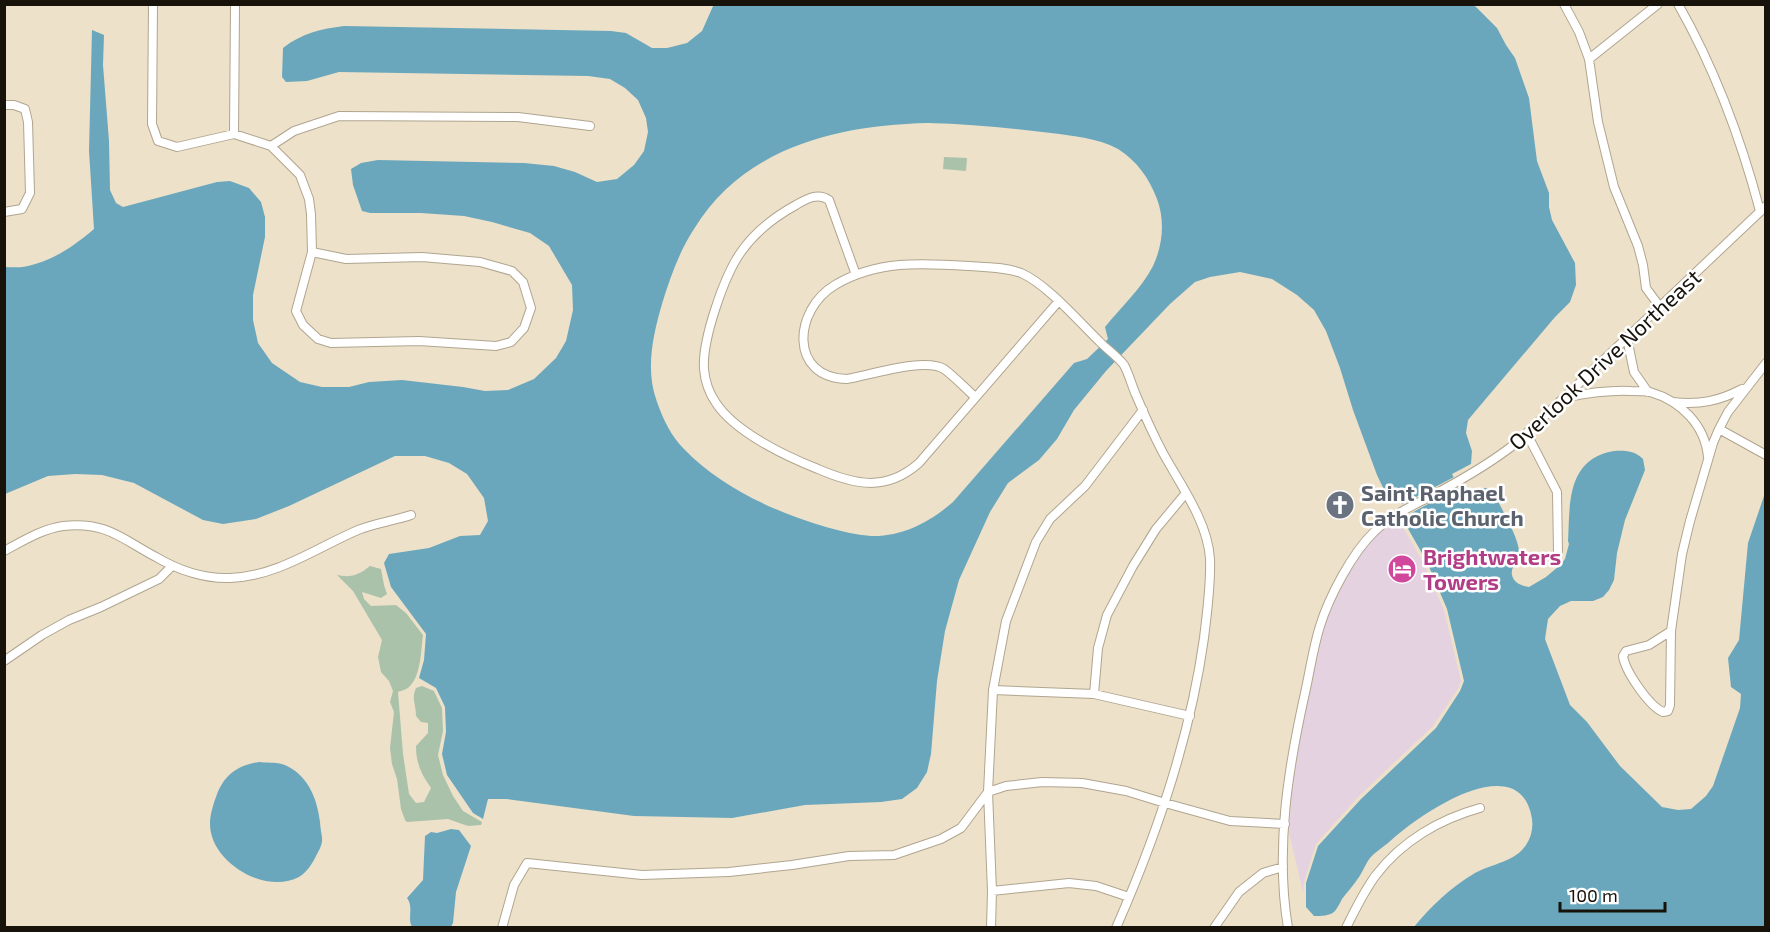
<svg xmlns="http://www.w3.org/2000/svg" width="1770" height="932" font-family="'Exo 2',sans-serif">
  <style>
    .commercial { fill: #e5d2e1 }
    .green { fill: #aac2a9 }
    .water { fill: #6ba7bc; fill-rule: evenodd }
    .pier { fill: #ede1ca }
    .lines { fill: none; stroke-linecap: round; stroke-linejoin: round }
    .minor-casing { stroke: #b0a58f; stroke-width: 10 }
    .minor { stroke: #fff; stroke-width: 8 }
    .labels { text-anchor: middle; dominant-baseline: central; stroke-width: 5; stroke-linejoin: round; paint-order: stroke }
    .street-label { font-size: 22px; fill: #17130b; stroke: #fff }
    .worship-label { font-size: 22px; font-weight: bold; fill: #5b616d; stroke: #fff; text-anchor: start }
    .hotel-label { font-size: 22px; font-weight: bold; fill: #b23c85; stroke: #fff; text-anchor: start }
  </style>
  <rect width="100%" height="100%" fill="#ede1ca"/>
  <path class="commercial" d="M1405 515 1406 517 1404 529 1424 564 1444 610 1461 681 1458 689 1433 726 1359 796 1316 844 1304 882 1303 892 1289 833 1293 775 1302 722 1323 628 1331 608 1356 559 1374 537 1392 522Z"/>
  <path class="green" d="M944 157 967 158 966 171 943 169Z
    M370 566 381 569 384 585 387 594 381 598 362 592 364 599 371 606 396 605 406 613 423 635C421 650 421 675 410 686 408 689 401 691 398 692L403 754 409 794 416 803 424 802 431 788C421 774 416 763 416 746L428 733V723L421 722 416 716C416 704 411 699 416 688L422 686 434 691 442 708 443 731 438 755 443 775 453 796 463 811 482 822 481 825 468 826 448 819 407 822 405 820 401 809 397 779 392 764 390 748 394 712 390 702 393 691 389 681 381 672 378 657 382 640 353 591 337 575C351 578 359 575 370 566Z"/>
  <path class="water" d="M714 4 1473 5 1476 7 1497 28 1506 45 1515 58 1529 98 1537 161 1549 193V207L1552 220 1575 263 1576 285 1570 302 1555 317 1468 420 1466 433 1472 451 1471 464 1452 474 1460 490C1473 493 1480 484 1492 490 1499 504 1518 536 1519 551 1520 562 1508 567 1513 578 1516 584 1523 586 1529 587L1546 577 1559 566 1565 559 1569 544 1568 541C1570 505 1566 459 1614 451 1626 450 1635 451 1643 459L1645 470 1625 520 1617 553 1614 580 1609 590 1603 597 1593 601H1571L1560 606 1548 619 1545 639 1570 705 1587 722 1620 766 1662 807 1678 810 1691 809 1706 796 1713 786 1740 708 1741 694 1731 687 1728 658 1739 640 1748 543 1765 493V927H1414C1431 906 1451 887 1475 873 1491 864 1515 862 1526 845 1532 836 1534 825 1531 814 1521 771 1475 787 1448 801 1424 814 1408 825 1388 843 1382 848 1375 852 1370 858 1366 863 1363 871 1359 877 1354 885 1347 892 1342 899 1340 903 1338 907 1335 911 1330 916 1321 916 1314 916L1306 907V883L1318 846 1361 799 1436 728 1460 691 1464 681 1447 609 1427 562 1407 527 1410 516 1401 503 1388 498 1377 475 1353 410 1340 368 1326 331 1314 310 1297 295 1272 279 1240 272 1210 277 1195 282 1170 304 1106 371 1074 410 1057 439 1039 460 1008 483 990 512 959 580 945 631 937 681 931 754 927 772 917 788 902 799 881 802 805 805 732 818 634 816 507 799H488L483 819 473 813 447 775 442 754 446 732 445 707 436 688 419 678 424 660 426 634 391 587 384 563 389 554 429 548 460 536 480 535 488 521 484 498 467 474 449 463 425 456H395L289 506 256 519 223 524 203 520 134 483 102 475 75 474 48 476 5 494V267C12 267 21 268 28 266 54 260 74 246 94 229L89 151 92 30 104 35 103 65 109 141 110 190 116 203 123 207 217 182 230 181 249 188 261 202 265 217V237L253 295V320L258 343 272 363 300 382 322 387H349L369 382 402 380 463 387 485 391 508 390 534 379 556 358 566 341 573 310 572 285 549 246 530 233 492 222 464 216 421 213H370L362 211 353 185 351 169 361 163 378 160 524 163 554 166 575 172 597 182 617 179 634 165 644 151 648 132 646 118 638 100 625 88 610 79 588 76 339 72 307 81 286 82 282 77 283 48C302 33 321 29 344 26L611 31 626 33 652 48H667L687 43 702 31ZM928 123C969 124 1010 128 1051 133 1073 136 1098 138 1118 149 1137 161 1149 178 1157 199 1165 220 1163 245 1153 266 1142 288 1121 307 1105 327L1108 339 1087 359 1074 363 953 502C930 522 902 537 871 536 856 535 841 531 826 527 777 513 720 487 684 449 671 436 663 419 657 402 645 370 653 335 662 304 670 278 679 252 694 229 744 147 838 125 928 123Z
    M259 762C266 763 275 762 282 764 307 773 317 797 320 822 321 839 326 839 316 856 312 864 307 872 299 877 265 895 210 862 210 824 210 815 213 805 216 797 223 776 237 765 259 762Z
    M451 829 459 830 471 846 456 892 453 923 451 927H412C407 918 414 907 407 898L423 880 425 836 431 832 437 833Z"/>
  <path class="pier" d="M1456 476 1461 486 1406 516 1399 506Z"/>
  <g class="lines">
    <g class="minor-casing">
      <path id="minor" d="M153 4 152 124 158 141 177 147 234 134 271 146 300 175 309 199 311 214 312 252 296 311 303 325 318 339 331 343 419 341 496 346 511 342 524 328 531 308 523 282 512 271 480 262 422 257 346 259 312 252
        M1564 4 1579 32 1589 59 1598 122 1614 187 1638 246 1643 265 1646 288 1660 307
        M1678 4C1715 69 1741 139 1760 211
        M1589 59 1658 4
        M4 105H14L25 109 28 122 30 193 22 209 4 212
        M234 134 235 4
        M271 146 294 131 339 116 518 117 590 126
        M856 275 829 200C818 192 806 199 796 205 774 217 755 232 741 252 724 276 702 340 704 369 705 381 709 393 716 403 735 432 785 456 818 469 855 485 886 492 919 463L1058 302
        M1627 338 1634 372 1648 392
        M975 397C965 388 955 377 944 369 925 357 870 375 847 379 789 378 793 310 835 285 877 260 922 263 969 266 986 267 1005 267 1021 273 1047 284 1080 323 1101 343 1108 350 1118 357 1124 365 1129 374 1132 386 1136 395 1144 414 1153 434 1163 453 1180 484 1208 522 1210 559 1211 586 1207 612 1204 638 1190 739 1157 835 1116 928
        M1567 397C1588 393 1609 390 1631 391 1637 391 1644 391 1650 392 1681 401 1705 425 1708 457
        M1673 402C1700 405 1719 401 1742 389
        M1719 429 1766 455
        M1527 434 1557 492 1558 551
        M4 551C23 541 42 529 63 526 106 521 122 539 156 557 178 570 205 579 230 578 278 576 316 548 358 530 375 523 393 521 411 515
        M1671 631 1682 554 1690 521 1713 443 1719 429 1728 412 1766 363
        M1671 631 1670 705 1668 711 1663 712C1649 706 1625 671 1623 656L1626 651 1649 645Z
        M4 661 42 635 69 620 101 607 159 579 172 566
        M993 690 1094 694 1190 716
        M1094 694 1098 648 1107 615 1133 566 1156 529 1186 493
        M992 891 1069 883 1096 886 1129 897
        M502 928 514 885 527 863 642 875 729 872 792 865 849 856 894 855 941 839 961 828 988 792 1006 786 1042 782 1082 783 1126 791 1165 803 1230 821 1285 824
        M991 928 992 891 988 792 993 690 1006 621 1036 542 1050 519 1085 486 1143 410
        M1214 928 1239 892 1263 873 1283 867
        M1288 928C1275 850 1288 769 1305 693 1310 671 1313 648 1320 626 1329 597 1352 553 1374 532 1391 515 1414 505 1435 494 1463 479 1491 463 1516 443L1766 206
        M1346 928C1355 910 1364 891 1376 875 1402 841 1440 819 1480 808"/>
    </g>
    <use href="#minor" class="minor"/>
  </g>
  <defs>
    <g id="church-disc" transform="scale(1.5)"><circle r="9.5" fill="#6b7280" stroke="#fff"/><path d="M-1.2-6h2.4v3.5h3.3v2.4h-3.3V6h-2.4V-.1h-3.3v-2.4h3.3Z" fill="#fff"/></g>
    <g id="hotel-disc" transform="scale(1.5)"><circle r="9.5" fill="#d1479c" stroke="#fff"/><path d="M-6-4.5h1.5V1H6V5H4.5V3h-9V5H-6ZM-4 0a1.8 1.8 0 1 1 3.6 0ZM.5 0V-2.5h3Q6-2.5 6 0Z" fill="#fff"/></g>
  </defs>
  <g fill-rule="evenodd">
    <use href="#church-disc" x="1340" y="505"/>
    <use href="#hotel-disc" x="1402" y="569"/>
  </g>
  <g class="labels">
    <g class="street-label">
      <text transform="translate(1604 359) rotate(-43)">Overlook Drive Northeast</text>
    </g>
    <g class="worship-label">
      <text x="1361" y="492">Saint Raphael<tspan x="1361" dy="25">Catholic Church</tspan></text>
    </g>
    <g class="hotel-label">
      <text x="1423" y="556">Brightwaters<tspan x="1423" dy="25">Towers</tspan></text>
    </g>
  </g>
  <rect width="1770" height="932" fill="none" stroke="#17130b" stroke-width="12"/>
  <path d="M1560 902v9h105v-9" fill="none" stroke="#17130b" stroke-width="3"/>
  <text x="1569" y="902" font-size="18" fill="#17130b" stroke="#ffffff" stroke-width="4.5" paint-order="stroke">100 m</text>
</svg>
